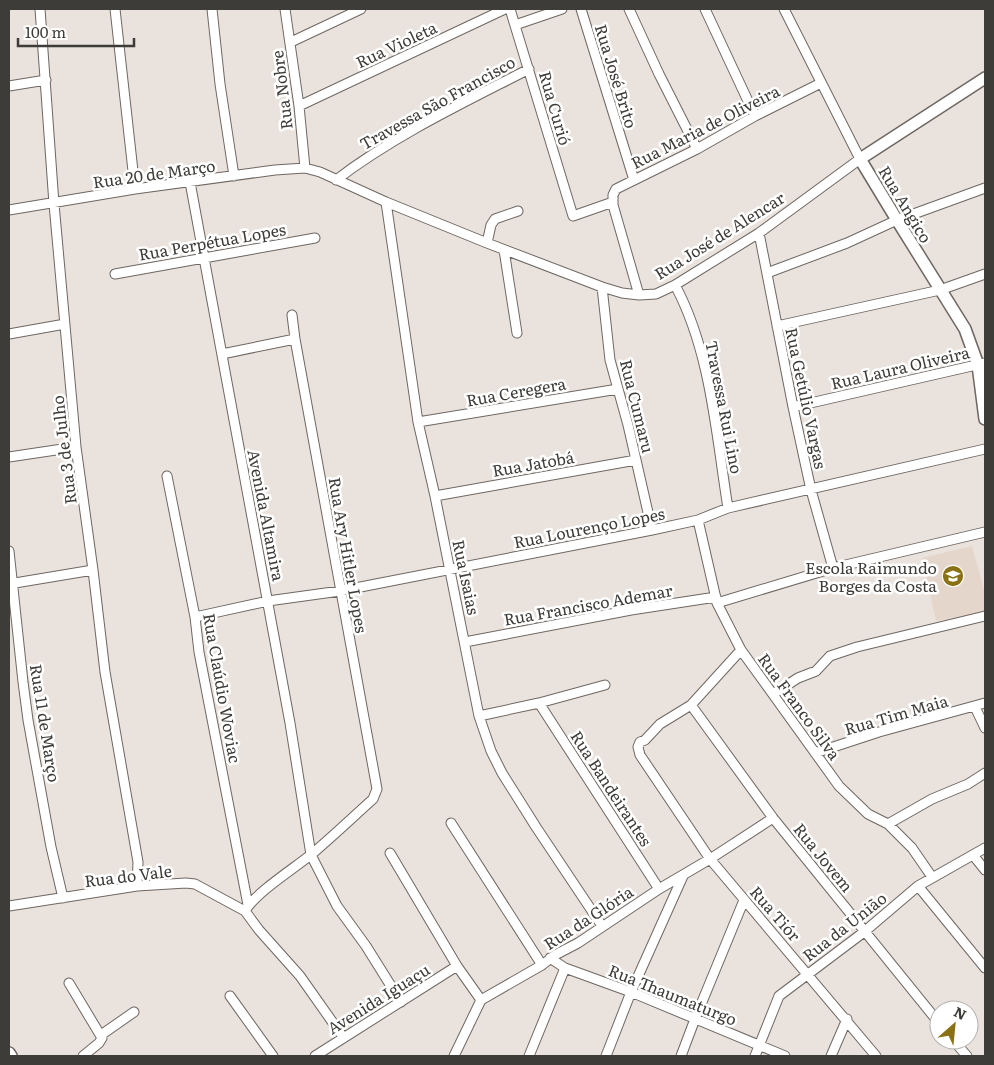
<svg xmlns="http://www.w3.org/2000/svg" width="994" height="1065" font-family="Literata,serif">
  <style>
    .built { fill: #e4d6cb }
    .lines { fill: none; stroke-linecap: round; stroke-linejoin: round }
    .minor-casing { stroke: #6e6762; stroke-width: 11 }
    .tertiary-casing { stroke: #6e6762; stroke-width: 14 }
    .minor { stroke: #fff; stroke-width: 9 }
    .tertiary { stroke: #fff; stroke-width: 11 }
    .labels { text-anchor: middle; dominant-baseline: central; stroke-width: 5; stroke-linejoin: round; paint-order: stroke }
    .street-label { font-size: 16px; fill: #3e3c39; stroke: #fff }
    .poi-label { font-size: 16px; fill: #3e3c39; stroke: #fff; text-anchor: end }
  </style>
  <rect width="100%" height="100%" fill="#eae2dc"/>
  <path class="built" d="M972 546 985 594V613L936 621 922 558Z"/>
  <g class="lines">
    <g class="minor-casing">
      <path id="minor" d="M40 9 54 204 76 447 93 570 105 672 138 862 137 886
        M115 9 135 189
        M212 9 220 84 234 176
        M285 9 299 106 305 168
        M510 9 573 216 613 202
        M581 9 634 180
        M629 9 659 74 697 149
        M705 9 755 116
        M515 25 562 9
        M291 42 361 9
        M9 86 46 80
        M299 106 505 9
        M336 180C395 135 463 103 529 69
        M190 182 290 723 311 855 337 906 366 946 401 1002
        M386 202 418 422 435 496 479 716 491 751 502 773 536 827 602 926
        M9 210 135 189 275 170 305 168 320 172 386 202 487 243 602 287 622 293 639 295 656 294 675 285 759 233 860 159 784 9
        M759 233 793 407 811 490 833 568
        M487 243 491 225 495 219 518 211
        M504 250 517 333
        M767 273 847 243 897 220 985 188
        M115 274 315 238
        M675 285C711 352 716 434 728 508
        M602 287 610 360 628 425 652 530
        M639 295 613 205V195L616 189 697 149 755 116 821 83
        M777 326 940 290 985 274
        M9 334 65 324
        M222 354 295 339
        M793 407 985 363
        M418 422 618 389
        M9 457 76 447
        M167 476 195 617 199 652 248 905
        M435 496 636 460
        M698 520 717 603 741 650 839 786 868 814 888 824 912 848 932 877
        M9 551 23 682 28 720 51 847 63 898
        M9 584 93 570
        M717 603 833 568 985 532
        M195 617 268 601 340 591 652 530 698 520 728 508 985 449
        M465 642 631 610 716 597
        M741 650 691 705 660 724 645 740 640 742 638 747 640 755 710 859 876 1056
        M773 694 798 678 816 671 830 656 857 647 985 616
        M539 703 659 889
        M691 705 773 818 939 1023
        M975 707 985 728
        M479 716 539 703 605 685
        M815 753 879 732 985 703
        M451 823 542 965
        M888 824 932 799 968 784 985 773
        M390 853 457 966 481 1000
        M973 855 985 870
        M918 886 985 968
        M9 906 137 886 186 883 195 884 245 911 259 930 300 976 343 1037
        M245 911C256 892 295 868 313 853 333 836 353 817 373 799L377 789 295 339 292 315
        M550 958 565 968 631 992 785 1056
        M69 983 102 1038 99 1043 83 1056
        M230 996 273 1056
        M481 1000 542 965 555 955 578 943 659 889 710 859 773 818
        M101 1035 134 1012
        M953 1040 967 1056
        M315 1056 457 966
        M454 1056 481 1000
        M529 1056 565 968
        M606 1056 631 992 683 876
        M681 1056 695 1019 744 900
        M755 1056 779 996 864 932 918 886 985 848
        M831 1056 847 1019"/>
    </g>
    <g class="tertiary-casing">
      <path id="tertiary" d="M985 78 860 159 897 220 965 329 978 365 985 419
        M9 1053 11 1056"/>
    </g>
    <use href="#minor" class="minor"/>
    <use href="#tertiary" class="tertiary"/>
  </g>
  <defs>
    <g id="school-disc" transform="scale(1.125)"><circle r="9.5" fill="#8a7113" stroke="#fff"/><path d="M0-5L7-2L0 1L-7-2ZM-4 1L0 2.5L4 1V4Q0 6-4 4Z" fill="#fff"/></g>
  </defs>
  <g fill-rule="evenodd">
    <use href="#school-disc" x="953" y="576"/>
  </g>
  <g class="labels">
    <g class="street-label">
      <text transform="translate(396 44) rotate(-25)">Rua Violeta</text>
      <text transform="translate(617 76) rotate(73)">Rua José Brito</text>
      <text transform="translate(281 90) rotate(-97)">Rua Nobre</text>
      <text transform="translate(437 102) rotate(-29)">Travessa São Francisco</text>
      <text transform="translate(556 108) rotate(74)">Rua Curió</text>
      <text transform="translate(705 126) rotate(-27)">Rua Maria de Oliveira</text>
      <text transform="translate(154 173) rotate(-8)">Rua 20 de Março</text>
      <text transform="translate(906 204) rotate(59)">Rua Angico</text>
      <text transform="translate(719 235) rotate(-32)">Rua José de Alencar</text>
      <text transform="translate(212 241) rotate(-10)">Rua Perpétua Lopes</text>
      <text transform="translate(900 367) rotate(-13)">Rua Laura Oliveira</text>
      <text transform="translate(516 391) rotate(-10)">Rua Ceregera</text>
      <text transform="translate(807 398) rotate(78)">Rua Getúlio Vargas</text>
      <text transform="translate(638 406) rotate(76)">Rua Cumaru</text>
      <text transform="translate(725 407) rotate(79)">Travessa Rui Lino</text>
      <text transform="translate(63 450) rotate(-97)">Rua 3 de Julho</text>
      <text transform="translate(533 463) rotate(-10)">Rua Jatobá</text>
      <text transform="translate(267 515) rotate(79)">Avenida Altamira</text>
      <text transform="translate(589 527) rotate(-11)">Rua Lourenço Lopes</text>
      <text transform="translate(349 555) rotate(80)">Rua Ary Hitler Lopes</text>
      <text transform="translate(467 577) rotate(78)">Rua Isaias</text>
      <text transform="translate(588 604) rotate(-10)">Rua Francisco Ademar</text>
      <text transform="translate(223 688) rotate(80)">Rua Claúdio Woviac</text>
      <text transform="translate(800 706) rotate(54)">Rua Franco Silva</text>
      <text transform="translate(896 714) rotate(-16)">Rua Tim Maia</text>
      <text transform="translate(46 723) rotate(81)">Rua 11 de Março</text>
      <text transform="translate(612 788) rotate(57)">Rua Bandeirantes</text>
      <text transform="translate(824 857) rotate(51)">Rua Jovem</text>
      <text transform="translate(128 875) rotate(-7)">Rua do Vale</text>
      <text transform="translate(776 913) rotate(49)">Rua Tiór</text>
      <text transform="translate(588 917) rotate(-33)">Rua da Glória</text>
      <text transform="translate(844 926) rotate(-38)">Rua da União</text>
      <text transform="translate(673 994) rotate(22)">Rua Thaumaturgo</text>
      <text transform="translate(378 998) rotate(-32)">Avenida Iguaçu</text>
    </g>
    <g class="poi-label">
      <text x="937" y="567">Escola Raimundo<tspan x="937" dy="18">Borges da Costa</tspan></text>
    </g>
  </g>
  <rect width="994" height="1065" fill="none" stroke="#3e3c39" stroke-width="20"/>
  <g transform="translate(954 1025) rotate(27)"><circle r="24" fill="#ffffff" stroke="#b2b1b0"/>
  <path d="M0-4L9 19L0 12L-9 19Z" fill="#8a7113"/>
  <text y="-8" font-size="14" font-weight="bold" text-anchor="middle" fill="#3e3c39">N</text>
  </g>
  <path d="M18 38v8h116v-8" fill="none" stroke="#3e3c39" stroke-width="2.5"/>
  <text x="25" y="38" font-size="15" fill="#3e3c39" stroke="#ffffff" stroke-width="4" paint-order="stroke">100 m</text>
</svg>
